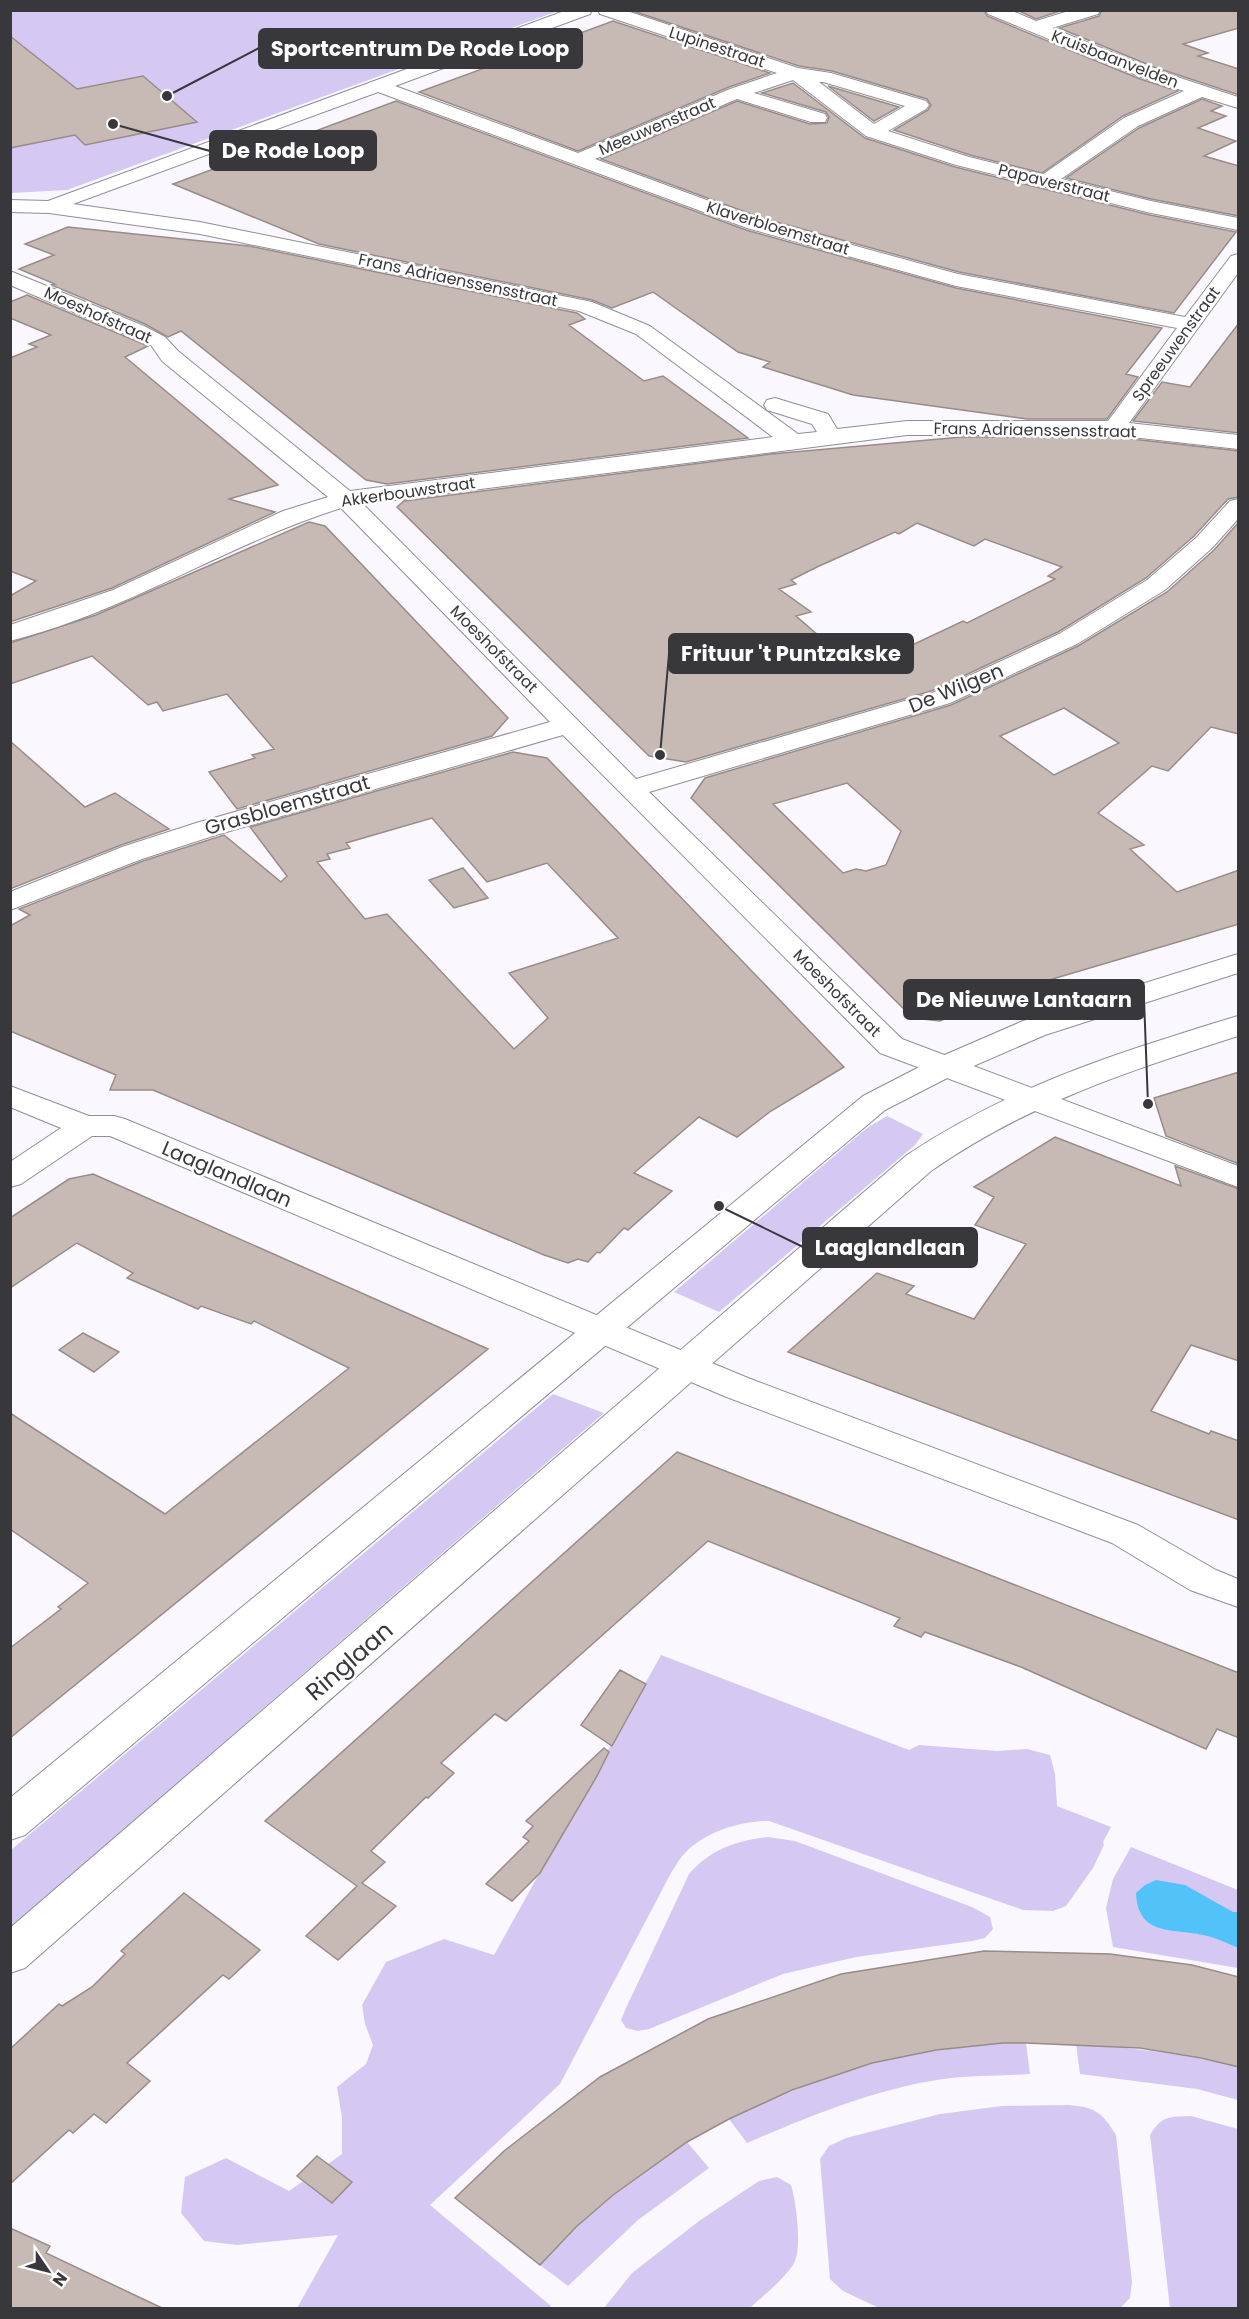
<svg xmlns="http://www.w3.org/2000/svg" width="1249" height="2319" font-family="Poppins,sans-serif">
  <style>
    .green { fill: #d5c9f4 }
    .water { fill: #51c3f9 }
    .building { fill: #c7bab5; stroke: #998c88; stroke-width: 1.5; fill-rule: evenodd }
    .lines { fill: none; stroke-linecap: round; stroke-linejoin: round }
    .minor-casing { stroke: #8f8d98; stroke-width: 2 }
    .tertiary-casing { stroke: #8f8d98; stroke-width: 2 }
    .minor { fill: #fff; fill-rule: evenodd }
    .tertiary { fill: #fff; fill-rule: evenodd }
    .labels { text-anchor: middle; dominant-baseline: central; stroke-width: 5; stroke-linejoin: round; paint-order: stroke }
    .far-street-label { font-size: 16px; fill: #38373c; stroke: #fff }
    .street-label { font-size: 20px; fill: #38373c; stroke: #fff }
    .near-street-label { font-size: 24px; fill: #38373c; stroke: #fff }
    .leader { fill: none; stroke: #38373c; stroke-width: 2 }
    .callout-dot { fill: #38373c; stroke: #fff; stroke-width: 2 }
    .callout { fill: #38373c; stroke: #38373c; stroke-width: 2 }
    .callout-label { font-size: 21px; text-anchor: middle; font-weight: bold; fill: #fff }
  </style>
  <rect width="100%" height="100%" fill="#faf8fe"/>
  <path class="green" d="M11 11H558L67 190 11 193V49L24 46 11 38Z
    M887 1116 923 1134 915 1145 719 1312 674 1292 867 1128Z
    M553 1394 604 1413 11 1927V1850Z
    M661 1655 909 1750 919 1745 997 1751 1027 1749 1050 1755 1055 1774 1057 1806 1111 1827 1103 1842 1104 1845 1093 1868 1066 1906 1053 1911 1023 1910 769 1821C740 1821 705 1832 685 1853 679 1859 675 1867 671 1873L560 2084 430 2205 551 2306 549 2308H297L338 2235 237 2245 204 2241 181 2213 185 2177 226 2158 289 2191 342 2154V2118L337 2087 366 2064 373 2045 365 2024 362 2005 386 1962 444 1939 494 1955Z
    M768 1837 795 1841 972 1907 990 1917 993 1929 985 1938 972 1941 856 1957 783 1974 649 2029 638 2031 626 2028 621 2020 626 2008 689 1874C711 1849 736 1841 768 1837Z
    M1131 1847 1238 1890V1968L1113 1947 1106 1908 1113 1879Z
    M1003 2043H1026L1030 2074C1001 2076 971 2075 943 2079 875 2089 810 2116 747 2143L729 2119C775 2098 822 2077 871 2063 913 2051 959 2048 1003 2043Z
    M1076 2044C1131 2048 1185 2053 1238 2067V2100L1197 2089 1080 2074Z
    M1068 2105C1095 2107 1102 2112 1116 2135L1132 2282 1130 2298 1120 2308H879L843 2291 830 2279 820 2159 829 2146 846 2138 940 2114 1002 2106Z
    M1191 2116 1238 2129V2308H1170L1150 2135C1162 2115 1169 2117 1191 2116Z
    M687 2142 709 2168 638 2220 568 2286 540 2265 576 2227 613 2195Z
    M777 2177 791 2185C796 2202 803 2250 793 2265 782 2281 764 2295 750 2308H604L632 2273 699 2221 759 2181Z"/>
  <path class="water" d="M1156 1880 1185 1885 1233 1912H1238V1948C1227 1943 1215 1937 1203 1935 1173 1928 1138 1937 1136 1893L1145 1885Z"/>
  <path class="building" d="M640 10H984L987 16 1140 79 1178 91 1123 116 1042 173 970 155 894 130 928 110 931 105 927 99 832 71 799 66 636 12Z
    M1017 10H1063L1036 19Z
    M1102 10H1239V28L1183 44 1208 53 1198 56 1239 69V95L1154 67 1059 28 1099 16Z
    M613 21 770 73 729 87 578 151 419 92Z
    M10 36 77 89 143 76 197 122 85 145 75 135 10 148Z
    M793 83 865 138 955 167 1150 215 1236 232 1174 313 959 272 762 218 601 159 737 101 810 124 827 123 829 117 826 112 762 93Z
    M828 86 899 107 874 121Z
    M1202 99 1222 106 1211 111 1226 116 1198 128 1236 141 1204 156 1239 166V216L1151 199 1066 178 1139 128Z
    M396 101 746 230 956 288 1162 328 1126 374 1138 377 1107 419H1027L853 395 763 367 770 362 738 352 653 292 612 308 592 300 319 244 173 184Z
    M68 227 249 246 577 313 585 319 569 325 644 381 663 376 748 438 387 484 366 480 181 331 168 337 145 324 51 285 55 284 19 269 54 255 25 244Z
    M27 295 148 346 125 357 278 485 229 499 275 512 112 588 10 622V596L36 581 10 571V358L37 347 29 344 51 335 10 318V302Z
    M1239 323V433L1133 421 1162 382 1190 387Z
    M962 437H1114L1239 451V497L1228 499 1194 536 1146 578 1058 632 931 691 686 762 649 756 397 507 404 501 771 454ZM917 523 974 546 985 539 1062 567 1048 576 1055 579 967 623 963 621 908 647 855 667 796 616 811 612 779 589 796 584 791 580 817 567 895 532 899 534Z
    M309 522 325 526 508 718 492 736 237 809 209 772 255 758 252 755 274 749 227 694 163 711 157 702 148 705 92 656 10 684V643L96 615Z
    M1239 522V734L1211 727 1168 771 1152 766 1098 813 1144 845 1130 849 1177 892 1239 870V924L1039 983 983 1002 940 1021 913 1018 691 798 705 778 951 705 1078 646 1167 592 1214 550ZM1064 708 1119 743 1054 775 1000 736ZM847 783 901 831 886 865 866 871 856 869 843 873 773 804Z
    M10 741 85 807 115 793 169 829 121 845 10 889Z
    M513 752 547 758 844 1067 771 1111 737 1137 699 1117 634 1173 672 1191 628 1230 624 1228 600 1253 597 1252 588 1262 578 1259 568 1263 544 1255 153 1090H110L116 1075 10 1031V926L30 915 19 909 143 861 224 835 281 882 287 876 250 827ZM432 818 487 882 547 863 618 938 509 973 548 1018 514 1049 387 914 365 919 317 862 330 859 327 854 350 848 346 843Z
    M463 868 488 898 454 908 429 880Z
    M1239 1072V1164L1166 1136 1154 1098Z
    M1055 1137 1181 1186 1175 1166 1239 1189V1361L1191 1345 1151 1411 1209 1434 1211 1431 1239 1441V1520L788 1352 877 1273 914 1286 906 1294 974 1319 1026 1244 975 1225 994 1197 974 1187Z
    M93 1174 488 1349 10 1738V1648L61 1609 58 1607 88 1583 10 1529V1413L165 1514 349 1368 254 1321 251 1324 201 1306 198 1309 127 1278 133 1273 77 1243 10 1288V1218L69 1179Z
    M83 1333 119 1352 94 1372 59 1350Z
    M677 1452 1239 1673V1738L1217 1729 1206 1749 1021 1667 925 1632 921 1637 894 1626 900 1618 708 1541 506 1721 495 1714 441 1763 454 1773 428 1798 426 1797 371 1851 385 1862 362 1883 396 1906 338 1960 306 1936 357 1886 265 1821Z
    M620 1670 646 1684 612 1746 581 1725Z
    M604 1748 609 1752 597 1776 540 1873 512 1901 486 1884 529 1841 523 1837 533 1826 526 1821Z
    M184 1893 260 1950 229 1979 223 1975 127 2063 150 2081 106 2123 94 2114 73 2133 69 2130 10 2184V2049L59 2004 62 2006 92 1987 125 1954 121 1951Z
    M984 1951 1110 1954 1192 1965 1239 1977V2067L1201 2058 1140 2048 1026 2043H1003L936 2050 872 2063 792 2090 729 2119 687 2142 613 2195 576 2227 540 2265 455 2198 504 2151 600 2077 708 2019 841 1974Z
    M317 2156 352 2182 332 2203 297 2176Z
    M10 2228 50 2246 46 2253 162 2308H10Z"/>
  <g class="lines">
    <g class="minor-casing">
      <path id="minor" d="M567 10H592L590 14 395 86 578 153 730 89 777 73 600 14 598 10H624L798 68 831 73 926 101 929 105 926 109 888 131 969 157 1042 175 1124 118 1184 91 1141 77 988 14 986 10H1010L1036 21 1072 10H1100L1098 14 1052 28 1153 69 1238 97V108L1202 97 1138 126 1061 179 1151 201 1238 218V230L1151 213 956 165 866 136 793 80 754 93 825 114 827 118 825 122H811L737 99 595 159 761 220 958 274 1185 317 1231 256 1238 254V273L1129 423 1238 435V449L1114 435H907L363 504 636 779 932 693 1010 657 1059 634 1147 580 1196 538 1230 501 1238 499V519L1212 548 1165 590 1077 644 950 703 649 792 902 1039 1238 1166V1187L880 1053 563 735 216 835 142 859 10 910V892L122 847 196 823 550 722 341 508C227 544 127 612 10 641V625L113 590 283 511 328 497 162 361 151 345 10 285V271L144 326 165 337 178 351 350 491 773 437 636 334 579 311 200 234 49 213 10 212V200L48 201ZM819 82H823L905 106 874 124ZM378 92 747 228 956 286 1177 328 1108 421H907L837 429 828 414 775 398 767 400 764 405 767 410 812 424 817 432 798 434 650 326 592 302 200 222 73 204Z
        M10 1086 89 1116H114L125 1119 748 1378 1138 1525 1216 1570 1238 1579V1607L1190 1590 1112 1543 724 1396 110 1136H92L21 1184 10 1187V1162L61 1128 10 1107Z"/>
    </g>
    <g class="tertiary-casing">
      <path id="tertiary" d="M1238 954V973L1045 1035 955 1074 885 1110 25 1835 10 1840V1798L863 1096 933 1060 1023 1021Z
        M1238 1016V1036C1126 1072 1029 1103 931 1171L25 1968 10 1973V1928L907 1155C984 1104 1067 1070 1155 1042 1183 1033 1210 1024 1238 1016Z"/>
    </g>
    <use href="#minor" class="minor"/>
    <use href="#tertiary" class="tertiary"/>
  </g>
  <g class="labels">
    <g class="far-street-label">
      <text transform="translate(717 47) rotate(18)">Lupinestraat</text>
      <text transform="translate(1115 59) rotate(21)">Kruisbaanvelden</text>
      <text transform="translate(657 126) rotate(-23)">Meeuwenstraat</text>
      <text transform="translate(1054 183) rotate(14)">Papaverstraat</text>
      <text transform="translate(778 228) rotate(17)">Klaverbloemstraat</text>
      <text transform="translate(458 280) rotate(12)">Frans Adriaenssensstraat</text>
      <text transform="translate(98 315) rotate(24)">Moeshofstraat</text>
      <text transform="translate(1176 344) rotate(-54)">Spreeuwenstraat</text>
      <text transform="translate(1035 430) rotate(1)">Frans Adriaenssensstraat</text>
      <text transform="translate(408 492) rotate(-8)">Akkerbouwstraat</text>
      <text transform="translate(494 649) rotate(45)">Moeshofstraat</text>
      <text transform="translate(837 993) rotate(45)">Moeshofstraat</text>
    </g>
    <g class="street-label">
      <text transform="translate(956 688) rotate(-22)">De Wilgen</text>
      <text transform="translate(287 805) rotate(-16)">Grasbloemstraat</text>
      <text transform="translate(227 1174) rotate(23)">Laaglandlaan</text>
    </g>
    <g class="near-street-label">
      <text transform="translate(349 1661) rotate(-41)">Ringlaan</text>
    </g>
  </g>
  <path class="leader" d="M167 96L259 48M113 124L210 151M660 755L669 654M1148 1104L1144 999M719 1206L803 1247"/>
  <g class="callout-dot">
    <circle cx="167" cy="96" r="6"/>
    <circle cx="113" cy="124" r="6"/>
    <circle cx="660" cy="755" r="6"/>
    <circle cx="1148" cy="1104" r="6"/>
    <circle cx="719" cy="1206" r="6"/>
  </g>
  <g class="callout">
    <rect x="259" y="29" width="323" height="39" rx="6"/>
    <rect x="210" y="131" width="166" height="39" rx="6"/>
    <rect x="669" y="634" width="244" height="39" rx="6"/>
    <rect x="904" y="980" width="240" height="39" rx="6"/>
    <rect x="803" y="1228" width="174" height="39" rx="6"/>
  </g>
  <g class="callout-label">
    <text x="420" y="56">Sportcentrum De Rode Loop</text>
    <text x="293" y="158">De Rode Loop</text>
    <text x="791" y="661">Frituur 't Puntzakske</text>
    <text x="1024" y="1007">De Nieuwe Lantaarn</text>
    <text x="890" y="1255">Laaglandlaan</text>
  </g>
  <rect width="1249" height="2319" fill="none" stroke="#38373c" stroke-width="24"/>
  <g transform="translate(48 2271) rotate(125)" stroke="#ffffff" stroke-width="4.5" paint-order="stroke">
  <path d="M0-4.5L10 22L0 15L-10 22Z" fill="#38373c"/>
  <text y="-9" font-size="16" font-weight="bold" text-anchor="middle" fill="#38373c">N</text>
  </g>
</svg>
